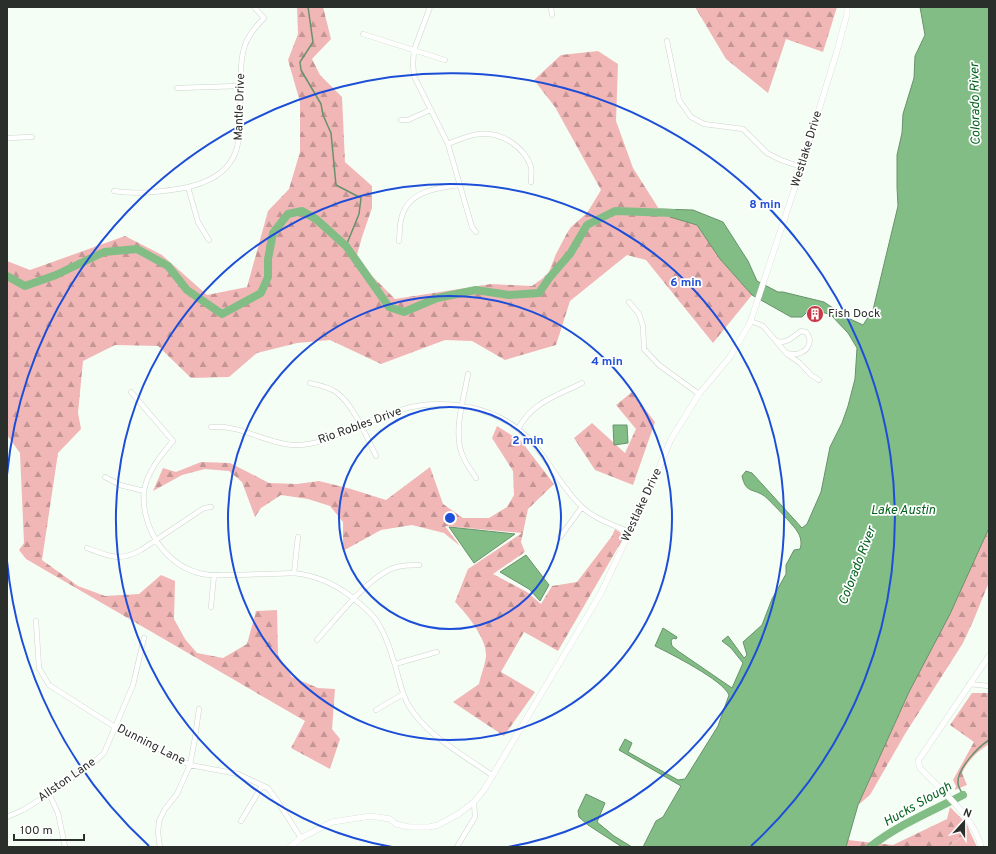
<svg xmlns="http://www.w3.org/2000/svg" width="996" height="854" font-family="Overpass,sans-serif">
  <style>
    .green { fill: #f1b7b6 }
    .forest { fill: url(#forest-firs) }
    .water { fill: #82bd86; stroke: #68926b }
    .lines { fill: none; stroke-linecap: round; stroke-linejoin: round }
    .stream { stroke: #68926b; stroke-width: 1.5 }
    .river { stroke: #82bd86; stroke-width: 8 }
    .minor-casing { stroke: #cad6ca; stroke-width: 5.5 }
    .tertiary-casing { stroke: #cad6ca; stroke-width: 6 }
    .minor { stroke: #fff; stroke-width: 4.5 }
    .tertiary { stroke: #fff; stroke-width: 5.5 }
    .ring { fill: none; stroke: #1d4ed8; stroke-width: 2 }
    .labels { text-anchor: middle; dominant-baseline: central; stroke-width: 3.5; stroke-linejoin: round; paint-order: stroke }
    .street-label { font-size: 12px; fill: #2b2f2b; stroke: #fff }
    .poi-label { font-size: 12px; fill: #2b2f2b; stroke: #fff; text-anchor: start }
    .water-label { font-size: 13px; font-style: italic; fill: #03621d; stroke: #fff }
    .centre { fill: #1d4ed8; stroke: #fff; stroke-width: 2 }
    .ring-label { font-size: 12px; text-anchor: middle; font-weight: bold; fill: #1d4ed8; stroke: #fff; stroke-width: 3.5; stroke-linejoin: round; paint-order: stroke }
  </style>
  <defs>
    <pattern id="forest-firs" width="22" height="20" patternUnits="userSpaceOnUse"><rect width="22" height="20" fill="#f1b7b6"/><path d="M5 1l3.5 6h-7zM16 11l3.5 6h-7z" fill="#c39594"/></pattern>
  </defs>
  <rect width="100%" height="100%" fill="#f5fef5"/>
  <path class="green" d="M970 832 977 847H947Z"/>
  <path class="forest" d="M297 7H323L331 39 312 59 320 75 342 97 345 162 372 186V208L362 237 357 255 372 276 395 299 491 284 532 286 543 278 549 272 556 254 567 233 571 227 587 213 601 190 555 107 534 80 561 55 598 51 618 64 616 121 633 168 659 209 670 217 697 225 720 259 752 295 713 343 646 260 627 255 570 301 556 345 505 360 472 341 445 340 381 364 330 340 297 343 257 353 229 377 191 378 158 346 115 345 83 361 78 413 81 429 58 453 42 560 78 586 105 596 139 594 161 575 175 581 174 619 185 639 197 653 223 658 247 644 256 611 277 610 278 655 292 677 318 688 335 689 332 729 340 739 330 769 291 748 305 721 26 559 19 550 24 543 20 453 7 435V261L30 270 125 236 162 255 207 295 247 287 268 211 289 189 300 152V102L288 60 298 34Z
    M695 7H837L823 52 786 39 768 93 726 59Z
    M632 392 655 422 633 485 595 470 574 438 592 423 625 453 636 429 616 405Z
    M497 426 521 441 554 484 528 509 521 542 525 552 493 574 527 592 541 604 552 586 577 582 612 536 615 529 621 533 624 537 558 651 524 632 501 672 535 692 504 736 453 702 479 684C481 675 485 665 486 656 487 639 467 614 455 602L468 569 522 533 445 526 460 546 444 533 412 525 381 530 343 551V522L330 506 308 499 281 495 261 508 255 517 242 482 229 471 205 469 182 475 153 491 163 468 176 472 201 462 230 463 269 483 297 484 319 481 351 489 386 500 430 467 443 504 463 518H489L507 507 514 495 513 471 492 438Z
    M989 528V584L987 587 974 619 963 643 905 734 870 795 858 805 909 692 947 618Z
    M972 693H989V744C978 751 968 760 962 773L967 785 955 790 956 786 953 780 974 742 950 725Z
    M950 807 967 824 970 832 947 847H846L848 840 893 845 947 819Z"/>
  <path class="water" d="M920 7H989V528L950 614 909 692 858 805 846 847H643L656 821 663 817 681 786 619 750 625 739 632 743 628 752 678 780 685 779 718 726 729 695C723 680 671 654 655 646L663 628 677 637 676 639 673 638 671 641 672 646 678 651 732 688 743 663 731 648 722 641 728 636 744 658 747 655 743 642 762 625 772 599 786 574V565L794 550 800 549C802 543 801 537 797 531 795 527 767 497 763 495 751 488 746 493 742 476L746 471 752 473 802 528 807 524 821 492 830 447 842 423 848 406 855 379 857 348 848 333 831 315 819 311H808L802 317H791L752 295 720 259 697 225 670 217 659 209 693 210 723 222 748 261 757 281 778 292H783L824 302 848 318 863 325 873 310 898 206 897 187V155L902 133 903 114 914 78 915 56 925 35Z
    M613 425H627L628 443 614 445Z
    M449 527 515 534 474 563Z
    M526 555 549 585 540 601 529 589 500 572Z
    M586 794 605 803 597 822 614 836 632 847H622L588 825 579 817 578 811Z"/>
  <g class="lines">
    <path class="stream" d="M308 7 313 42 300 62 301 70 321 104 323 115 331 133 336 185 361 198 359 214 346 246
      M963 795C961 791 958 787 958 783 957 769 978 747 989 740"/>
    <path class="river" d="M7 276 25 286 56 275 104 252 137 249 168 266 187 290 222 314 261 293 268 277V259L273 233 288 214 302 211 316 219 346 246 389 307 404 312 437 298 476 290 509 295 539 293 550 277 570 254 587 225 615 211 673 213
      M870 847C898 825 932 811 963 795"/>
    <g class="minor-casing">
      <path id="minor" d="M430 7 414 50 413 64 414 76 448 144 472 227 476 232
        M551 7 552 15
        M363 34 445 60
        M667 41 679 100 691 117 704 124 743 129 767 153 781 160 801 167
        M177 88 239 86
        M401 120H408L430 110
        M7 138 32 137
        M448 144C458 140 468 135 480 134 501 132 524 146 531 167 532 171 531 177 531 182
        M188 187 198 222 209 240
        M114 191C137 195 161 192 184 188 256 173 236 127 241 72 241 63 242 54 245 45 249 34 256 26 264 18L254 7
        M399 241C400 233 399 224 402 216 409 191 437 188 459 185
        M629 302 639 314 643 326 644 349 659 365 699 394
        M751 321 763 326 776 341 782 342 789 340 801 331 806 332C813 340 809 350 800 353 796 355 790 354 786 353L776 341
        M787 354 800 363 811 375 819 380
        M468 374C464 398 453 431 462 454 465 463 471 470 476 478
        M310 383C319 385 329 387 336 392 353 404 367 437 376 456
        M131 392 173 441C161 455 147 472 144 491 143 498 144 506 145 512 151 542 172 567 202 574 214 576 227 575 239 575 257 574 276 574 294 573 320 576 340 586 359 603 365 608 372 614 376 620 385 633 390 648 394 662 399 677 401 693 409 706 428 737 464 755 493 776
        M211 427C240 424 266 444 294 445 317 446 339 434 360 425 377 418 394 411 411 407 446 399 490 407 518 429 545 450 557 483 581 506 594 519 614 525 629 532
        M518 429C532 402 557 396 582 383
        M105 477 120 485 144 491
        M560 537 582 507
        M87 548C107 556 121 562 141 550L204 508 211 507
        M294 573 298 537
        M211 607 214 575
        M36 621 39 668 49 685 115 727 190 765 238 774 268 788 276 799 301 838
        M317 640C336 619 371 573 397 567 404 565 412 565 419 565
        M395 664 437 652
        M969 684 989 686
        M376 710 403 694
        M49 794 58 813 65 847
        M7 817 23 810 49 794 91 765 104 753 133 685 144 638
        M241 821 262 786
        M160 847 158 833 159 821 165 809 177 794 190 765 195 738 199 709
        M457 847 475 817 474 802"/>
    </g>
    <g class="tertiary-casing">
      <path id="tertiary" d="M290 847 301 838 332 822 371 816 390 819 396 824 409 827H429L438 825 457 815 474 802 484 790 601 593 654 480 671 439 699 394 730 357 750 323 797 181 837 51 847 14V7
        M981 847C974 816 941 791 920 768L918 761 989 656"/>
    </g>
    <use href="#minor" class="minor"/>
    <use href="#tertiary" class="tertiary"/>
  </g>
  <g class="ring">
    <circle cx="450" cy="518" r="111"/>
    <circle cx="450" cy="518" r="222"/>
    <path d="M392 847A334 334 0 1 1 508 847"/>
    <path d="M149 846A445 445 0 0 1 7 561M7 475A445 445 0 1 1 751 846"/>
  </g>
  <defs>
    <g id="building-disc" transform="scale(0.9)"><circle r="9.5" fill="#c83848" stroke="#fff"/><path d="M-4-6H4V6H1V3H-1V6H-4ZM-2.5-4.3h1.7v1.8h-1.7ZM.8-4.3h1.7v1.8H.8ZM-2.5-1h1.7V.8h-1.7ZM.8-1h1.7V.8H.8Z" fill="#fff"/></g>
  </defs>
  <g fill-rule="evenodd">
    <use href="#building-disc" x="815" y="314"/>
  </g>
  <g class="labels">
    <g class="street-label">
      <text transform="translate(240 107) rotate(-88)">Mantle Drive</text>
      <text transform="translate(807 149) rotate(-73)">Westlake Drive</text>
      <text transform="translate(360 426) rotate(-20)">Rio Robles Drive</text>
      <text transform="translate(642 505) rotate(-65)">Westlake Drive</text>
      <text transform="translate(151 745) rotate(27)">Dunning Lane</text>
      <text transform="translate(67 780) rotate(-35)">Allston Lane</text>
    </g>
    <g class="poi-label">
      <text x="828" y="314">Fish Dock</text>
    </g>
    <g class="water-label">
      <text transform="translate(976 104) rotate(-91)">Colorado River</text>
      <text x="903" y="511">Lake Austin</text>
      <text transform="translate(858 566) rotate(-69)">Colorado River</text>
      <text transform="translate(918 805) rotate(-30)">Hucks Slough</text>
    </g>
  </g>
  <circle cx="450" cy="518" r="6" class="centre"/>
  <g class="ring-label">
    <text x="765" y="208">8 min</text>
    <text x="686" y="286">6 min</text>
    <text x="607" y="365">4 min</text>
    <text x="528" y="444">2 min</text>
  </g>
  <rect width="996" height="854" fill="none" stroke="#2b2f2b" stroke-width="16"/>
  <g transform="translate(964 822) rotate(21)" stroke="#ffffff" stroke-width="3" paint-order="stroke">
  <path d="M0-3L7 15L0 10L-7 15Z" fill="#2b2f2b"/>
  <text y="-6" font-size="11" font-weight="bold" text-anchor="middle" fill="#2b2f2b">N</text>
  </g>
  <path d="M14 834v6h70v-6" fill="none" stroke="#2b2f2b" stroke-width="2"/>
  <text x="20" y="834" font-size="12" fill="#2b2f2b" stroke="#ffffff" stroke-width="3" paint-order="stroke">100 m</text>
</svg>
